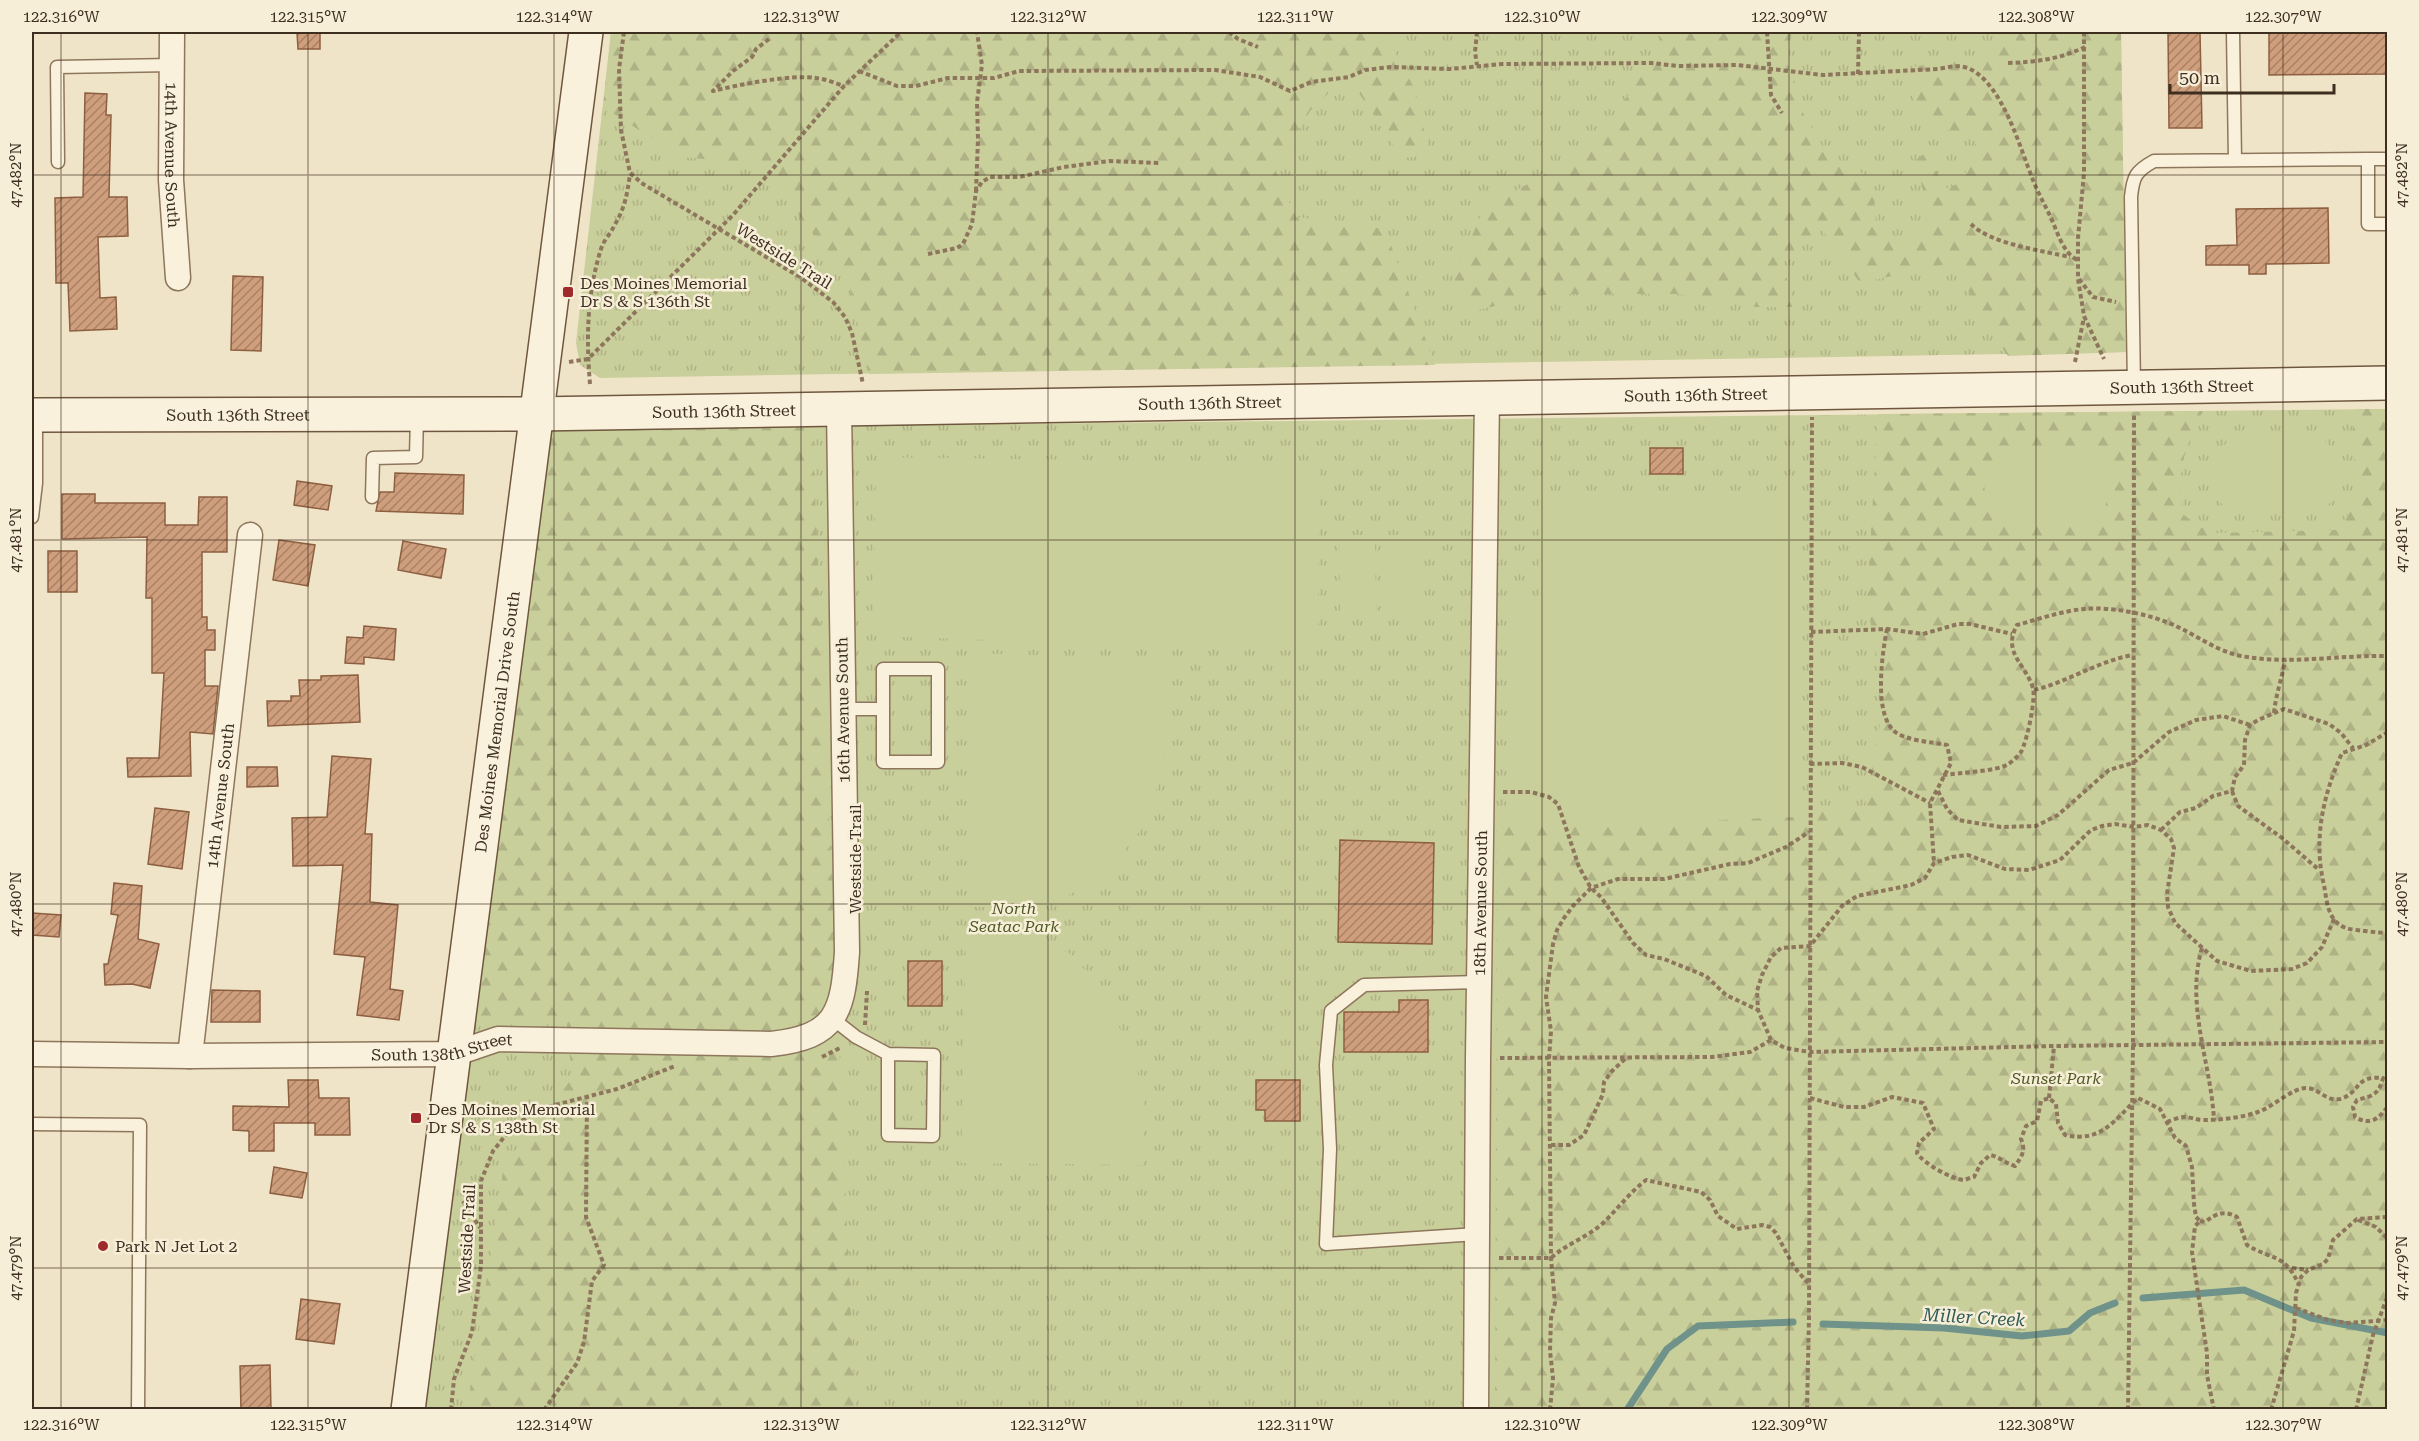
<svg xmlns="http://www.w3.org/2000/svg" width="2419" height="1441" font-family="'Roboto Serif',serif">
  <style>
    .grass { fill: url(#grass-tufts) }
    .forest { fill: url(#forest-firs) }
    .garden { fill: #c9cf9b }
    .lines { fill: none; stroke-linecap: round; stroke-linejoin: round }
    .stream { stroke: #6f938a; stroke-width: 7 }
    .building { fill: url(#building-hatch); stroke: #8d5f41; stroke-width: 1.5 }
    .lane-casing { stroke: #8d765c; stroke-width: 15 }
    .street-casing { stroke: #8d765c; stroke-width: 27 }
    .secondary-casing { stroke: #6f573f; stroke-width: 36 }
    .path { stroke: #8d765c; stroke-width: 4; stroke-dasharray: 4.5 3; stroke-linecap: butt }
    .lane { stroke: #faf1dc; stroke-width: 12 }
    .street { stroke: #faf1dc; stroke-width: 24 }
    .secondary { stroke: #faf1dc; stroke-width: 33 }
    .ticks { fill: none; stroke: #3d2e20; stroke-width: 1.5; stroke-opacity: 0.45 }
    .poi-dot { fill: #9e2a2b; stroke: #f7eed8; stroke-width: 2 }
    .labels { text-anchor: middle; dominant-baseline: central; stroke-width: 5; stroke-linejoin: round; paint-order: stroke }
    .street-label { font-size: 16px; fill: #3d2e20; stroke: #f7eed8 }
    .poi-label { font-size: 16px; fill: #3d2e20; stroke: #f7eed8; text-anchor: start }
    .park-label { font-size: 16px; font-style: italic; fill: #4d5a26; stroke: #f7eed8 }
    .water-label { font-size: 18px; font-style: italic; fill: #2f5d5a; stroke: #f7eed8 }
    .neatline { fill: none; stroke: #3d2e20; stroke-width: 2 }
    .ticks-label { font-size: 15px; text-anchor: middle; fill: #3d2e20 }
  </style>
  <defs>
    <pattern id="grass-tufts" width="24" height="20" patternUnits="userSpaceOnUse" patternTransform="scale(1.5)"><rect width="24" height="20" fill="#c9cf9b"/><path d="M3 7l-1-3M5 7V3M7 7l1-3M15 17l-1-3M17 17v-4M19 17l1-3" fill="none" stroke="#aeb285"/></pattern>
    <pattern id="forest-firs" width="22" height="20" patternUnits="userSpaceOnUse" patternTransform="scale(1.5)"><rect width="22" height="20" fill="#c9cf9b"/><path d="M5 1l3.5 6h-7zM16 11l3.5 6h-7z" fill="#aeb285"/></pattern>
    <pattern id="building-hatch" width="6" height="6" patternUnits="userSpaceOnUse" patternTransform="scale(1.5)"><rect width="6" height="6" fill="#cf9f7d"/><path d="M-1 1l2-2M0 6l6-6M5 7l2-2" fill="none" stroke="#a98266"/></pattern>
  </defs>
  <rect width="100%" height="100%" fill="#f0e4c8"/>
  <path class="grass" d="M611 32H2121L2126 352 600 378 580 365 576 343Z
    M2387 409V815L1511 1409 423 1410 545 429Z"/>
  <path class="forest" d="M611 32H1388L1387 37 1413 86 1429 150 1420 156 1402 158 1347 75 1310 111 1275 169 1296 217 1385 229 1435 365 869 374 848 280 760 164 681 157 603 107Z
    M1662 32H1792L1787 61 1802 111 1827 154 1873 179 1876 223 1901 241 1926 233V201L1915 161 1927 151 1945 189 1962 182 1977 138 1945 129 1913 110V67L1952 60 1994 61 2006 36 1983 32H2121L2126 352 2008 356 1975 311 1960 261 1860 283 1822 229 1782 264 1796 307H1756L1677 294H1550L1468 312 1449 289 1484 208 1564 164 1617 111 1656 55Z
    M2356 409H2387V1409L1495 1410 1497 822 1865 807 1883 707 1867 598 1878 414 2203 411C2184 452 2176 468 2184 515L2200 527 2214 533 2336 530 2348 515 2357 490 2352 434Z
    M812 426 855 1409 467 1410 503 1171 572 1078 566 1016 471 1021 545 429Z"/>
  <path class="garden" d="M2235 434 2323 438 2336 457 2338 481 2332 501 2317 514 2225 511C2209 479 2207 459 2235 434Z
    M2006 447 2095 451 2108 470 2109 493 2103 514 2088 527 1996 523C1980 492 1978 472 2006 447Z
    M876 457 1319 463 1318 651 873 636Z
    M1798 492 1795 817 1577 826 1506 822 1509 599 1539 598 1540 495Z
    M1339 535H1375L1376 612H1340Z
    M1387 535H1423L1424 612H1388Z
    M971 653 1167 660 1164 767 1145 824 1108 872 1057 902 1013 907H969Z
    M966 933H999L1038 937 1072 955 1100 987 1135 1060 1145 1107 1143 1165 961 1163Z"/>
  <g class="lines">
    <path class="stream" d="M2143 1298 2244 1290 2311 1318 2388 1333
      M1823 1324 1944 1328 2022 1336 2069 1331 2090 1313 2115 1303
      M1627 1410 1667 1349 1698 1326 1793 1322"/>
  </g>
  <path class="building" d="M297 32H320V49H298Z
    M2168 32H2200L2202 128H2169Z
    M2269 32H2386V74L2269 75Z
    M85 93 107 94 106 115H111L109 197H127L128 236 98 237 100 298 116 297 117 329 70 331 68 283H56L55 198 83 197Z
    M2328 208 2329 263 2266 264V274H2249V265H2206V246L2237 245 2236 209Z
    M233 276 263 277 261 351 231 350Z
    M1650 448H1683V474H1650Z
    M395 473 464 475 463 514 376 511 380 492H394Z
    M297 481 332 486 328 510 294 505Z
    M62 494H95V503H165V525H198L199 497H227V552H202V617H207V630H215V650H205V686H218L213 734 190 732 191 776 128 777 127 758H159L164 673H152V598H146L147 537 62 539Z
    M279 540 315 545 308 586 273 580Z
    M403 541 446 549 441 578 398 570Z
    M48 551H77V592H48Z
    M364 626 396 629 394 660 364 657V664L345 663 347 637 363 638Z
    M358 675 360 722 268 726 267 701H291V696H300L299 680H321V676Z
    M332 756 371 759 365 834H372L370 902 398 905 390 989 403 991 399 1020 357 1015 365 957 334 954 343 865 293 866 292 818 327 817Z
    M247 767H277L278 786 247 787Z
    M155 808 189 812 182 869 148 864Z
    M1340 840 1434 843 1432 944 1338 942Z
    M114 883 142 886 138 939 159 944 150 988 132 984 105 985 104 964H108L118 915 111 914Z
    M32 913 61 915 59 937 32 935Z
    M908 961H942V1006H908Z
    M212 990 260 991V1022H211Z
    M1399 1000H1428V1052H1344V1012H1399Z
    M288 1080H318L319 1098H349L350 1135H315V1123H274V1151H249V1131L233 1130V1106L289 1107Z
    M1256 1080H1300V1121H1265V1110H1256Z
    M274 1167 307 1173 302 1198 270 1193Z
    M301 1299 340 1304 334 1344 296 1339Z
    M270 1365 271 1410H241L240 1366Z"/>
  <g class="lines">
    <g class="lane-casing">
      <path id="lane" d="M2233 32 2235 160
        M2368 159H2388
        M58 162 57 67 172 65
        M2134 387 2131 197C2133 176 2136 171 2154 161L2368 159V224H2388
        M372 497 373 458 416 457 417 415
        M32 517 36 483V416
        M843 709H883V762H938V669H883V709
        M833 1019 856 1037 888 1054 934 1055 933 1136 888 1135V1054
        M32 1124 140 1125 138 1410
        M1477 1234 1326 1244 1330 1149 1326 1065 1331 1011 1364 985 1479 982"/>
    </g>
    <g class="street-casing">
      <g id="street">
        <path id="s1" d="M172 32 171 180 178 278"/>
        <path id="s2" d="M32 1054 190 1056 454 1054 498 1039 771 1044C837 1037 843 1012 847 952L839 409"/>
        <path id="s3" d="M190 1056 250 535"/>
        <path id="s4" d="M1476 1410 1478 1058 1487 398"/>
      </g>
    </g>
    <g class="secondary-casing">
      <g id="secondary">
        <path id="s5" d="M32 415 536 414 2388 383"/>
        <path id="s6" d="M408 1410 586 32"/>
      </g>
    </g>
    <path class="path" d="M624 32 619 69 621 130 630 173 643 184 800 277 833 302 845 317 852 333 863 384
      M1229 32 1238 39 1258 47
      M1477 32 1475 52 1477 65
      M1767 32 1771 95 1782 113
      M2084 32V173L2078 238V279L2084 316 2104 359
      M769 39 756 49 752 57 733 71 713 91C737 85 792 74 816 78 826 79 835 83 844 86
      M2008 63C2036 62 2060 59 2085 47
      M859 71 897 86H916L948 78H994L1019 71 1215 70 1260 77 1290 91 1311 82 1349 77 1365 70 1391 67 1450 69 1502 64 1651 63 1678 66 1737 65 1823 75 1938 69C1949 67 1960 64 1970 69 2003 85 2020 148 2033 180 2038 193 2045 205 2051 218 2058 233 2062 251 2077 260
      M1858 74 1859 32
      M976 191 978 139 977 102 982 65 977 32
      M1971 224C1990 244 2044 251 2070 257
      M928 254 957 248 963 244 972 224 976 191 982 182 990 177H1019L1064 167 1109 161 1160 163
      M2079 279 2093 297 2116 302
      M569 362 588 359 733 215 844 86 901 32
      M2075 362 2084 317
      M590 384C586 337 587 291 602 246 605 239 611 233 614 226 625 208 627 195 630 174
      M1887 629C1882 654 1874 711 1893 730 1904 741 1933 742 1947 745L1951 763 1930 803 1934 863
      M1811 632 1887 629 1923 634 1958 624H1970L2012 634
      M2034 690C2068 682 2098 661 2133 655
      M2274 713C2276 693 2282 679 2285 660
      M2388 732 2366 745 2342 753C2323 795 2313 840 2324 885 2327 901 2327 921 2346 928 2351 930 2382 933 2388 933
      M1810 764 1842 763 1862 767 1930 803
      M1943 775C1959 773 1995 771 2007 765 2012 762 2018 756 2021 752 2027 741 2036 699 2033 688 2025 663 2002 653 2017 625 2039 619 2062 611 2084 609 2111 606 2154 615 2178 627 2199 637 2217 651 2241 656 2289 665 2338 655 2388 656
      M1938 791 1947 809 1958 820 2001 827 2036 826 2058 815 2109 770 2133 763 2169 732 2196 720 2223 716 2250 725
      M2232 791 2238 806 2282 838 2318 869
      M1503 792H1531L1549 797 1558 804 1579 867 1591 888 1601 897 1633 943 1646 955 1664 959 1706 976 1726 995 1758 1010
      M2161 830 2180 812 2196 808 2213 796 2232 791 2235 777 2244 765 2245 740 2250 725 2258 720 2284 709 2329 724 2341 733 2353 748
      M2202 948C2185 1005 2211 1063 2214 1120
      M865 1025 867 991
      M1771 1040 1758 1010 1757 991 1762 975 1771 957 1781 948 1810 946 1842 906 1857 896 1911 885 1925 878 1934 863 1952 857 1968 855 2005 869 2029 870 2060 860 2091 830 2102 826 2115 824 2134 827 2148 825 2161 830 2171 839 2174 848 2167 894 2168 907 2175 923 2217 961 2251 971 2292 969 2307 963 2322 947 2334 919
      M822 1057 842 1047
      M1500 1058 1712 1057 1750 1052 1771 1040 1785 1048 1810 1052 2054 1046 2388 1042
      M1810 1098 1844 1107H1864L1892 1097 1923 1103 1934 1129 1919 1143 1917 1153C1923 1163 1951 1179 1964 1180 1965 1180 1972 1177 1974 1177L1981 1163 1990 1155C2000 1157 2005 1163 2015 1166 2022 1156 2026 1151 2021 1139L2026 1126 2037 1121 2041 1101 2049 1098 2056 1104 2058 1123 2065 1135C2102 1143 2114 1120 2138 1098L2160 1109 2175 1138 2186 1146 2192 1167 2194 1204 2196 1217 2200 1221 2195 1226 2192 1252 2207 1353V1375L2214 1410
      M2049 1098 2054 1046
      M2167 1122C2172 1120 2179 1117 2185 1117 2191 1117 2196 1120 2203 1120 2220 1120 2241 1118 2258 1112 2273 1107 2292 1088 2306 1088 2319 1088 2326 1102 2340 1099 2361 1093 2354 1075 2383 1078 2379 1094 2373 1096 2357 1100L2353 1107 2355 1117C2370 1126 2379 1119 2388 1106
      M1551 1145H1569L1584 1135 1603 1094 1604 1082 1612 1071 1625 1059
      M463 1201 480 1228
      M2358 1220 2376 1227 2388 1239
      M2200 1221 2205 1222C2217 1213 2224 1210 2237 1217L2247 1245C2271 1260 2284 1253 2298 1283
      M1499 1258H1551C1566 1244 1586 1238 1602 1224 1617 1210 1629 1193 1646 1180L1701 1192 1710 1200 1718 1216 1737 1229 1762 1225 1770 1227 1776 1233 1794 1267 1808 1283
      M2292 1268 2308 1270
      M2296 1308 2328 1320 2348 1323 2388 1320
      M451 1410 454 1379 472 1332 481 1266V1181L493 1151 509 1131 531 1114 547 1107 617 1089 675 1066
      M544 1410 577 1363 584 1342 592 1281 604 1265 586 1217 587 1096
      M1550 1410 1553 1378 1550 1351 1551 1318 1555 1303 1551 1258 1549 1059 1551 1031 1546 997 1553 944 1557 930 1564 918 1573 906 1591 888 1618 879H1664L1730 864 1748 863 1786 847 1809 832
      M1807 1410 1809 1317 1812 417
      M2128 1410 2133 1045 2134 413
      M2271 1410 2294 1331 2296 1293 2301 1277 2308 1270 2323 1264 2328 1259 2333 1240 2357 1219 2388 1217
      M2356 1410 2373 1335 2388 1295"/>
    <use href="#lane" class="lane"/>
    <use href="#street" class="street"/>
    <use href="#secondary" class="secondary"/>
  </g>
  <path class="ticks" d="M61 32V1410M308 32V1410M554 32V1410M801 32V1410M1048 32V1410M1295 32V1410M1542 32V1410M1789 32V1410M2036 32V1410M2283 32V1410M32 175H2388M32 540H2388M32 904H2388M32 1268H2388"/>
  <g class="poi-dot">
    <rect x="562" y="286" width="12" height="12" rx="3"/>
    <rect x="410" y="1112" width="12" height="12" rx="3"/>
    <circle cx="103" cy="1246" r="6"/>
  </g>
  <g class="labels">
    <g class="street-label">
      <text stroke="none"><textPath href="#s1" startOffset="123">14th Avenue South</textPath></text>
      <text transform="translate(784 256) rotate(32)">Westside Trail</text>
      <text stroke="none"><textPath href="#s5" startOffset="2150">South 136th Street</textPath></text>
      <text stroke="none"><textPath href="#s5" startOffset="1664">South 136th Street</textPath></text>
      <text stroke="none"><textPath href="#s5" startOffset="1178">South 136th Street</textPath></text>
      <text stroke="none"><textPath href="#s5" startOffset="692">South 136th Street</textPath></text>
      <text stroke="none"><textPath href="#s5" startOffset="206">South 136th Street</textPath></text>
      <text transform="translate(843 710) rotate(-91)">16th Avenue South</text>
      <text stroke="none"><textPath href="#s6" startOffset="694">Des Moines Memorial Drive South</textPath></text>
      <text stroke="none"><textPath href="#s3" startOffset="262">14th Avenue South</textPath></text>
      <text transform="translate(855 859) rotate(-90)">Westside Trail</text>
      <text stroke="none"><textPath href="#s4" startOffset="507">18th Avenue South</textPath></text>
      <text stroke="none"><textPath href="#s2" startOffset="411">South 138th Street</textPath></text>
      <text transform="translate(467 1239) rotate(-87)">Westside Trail</text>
    </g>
    <g class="poi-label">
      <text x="580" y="283">Des Moines Memorial<tspan x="580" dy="18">Dr S &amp; S 136th St</tspan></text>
      <text x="428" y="1109">Des Moines Memorial<tspan x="428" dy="18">Dr S &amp; S 138th St</tspan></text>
      <text x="115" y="1246">Park N Jet Lot 2</text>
    </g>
    <g class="park-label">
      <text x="1014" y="908">North<tspan x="1014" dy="18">Seatac Park</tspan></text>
      <text x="2056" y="1078">Sunset Park</text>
    </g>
    <g class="water-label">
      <text transform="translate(1974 1317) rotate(3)">Miller Creek</text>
    </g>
  </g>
  <rect width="2419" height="1441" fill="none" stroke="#f7eed8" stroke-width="66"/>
  <path d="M2170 84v9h164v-9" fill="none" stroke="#3d2e20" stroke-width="3"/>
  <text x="2179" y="84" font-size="18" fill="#3d2e20" stroke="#f7eed8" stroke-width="4.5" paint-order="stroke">50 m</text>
  <rect x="33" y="33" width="2353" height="1375" class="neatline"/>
  <g class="ticks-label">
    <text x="61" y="22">122.316°W</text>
    <text x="308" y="22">122.315°W</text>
    <text x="554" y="22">122.314°W</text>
    <text x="801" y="22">122.313°W</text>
    <text x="1048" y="22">122.312°W</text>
    <text x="1295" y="22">122.311°W</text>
    <text x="1542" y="22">122.310°W</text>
    <text x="1789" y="22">122.309°W</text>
    <text x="2036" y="22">122.308°W</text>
    <text x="2283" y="22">122.307°W</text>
    <text transform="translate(16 175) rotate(-90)" y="5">47.482°N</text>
    <text transform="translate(2402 175) rotate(-90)" y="5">47.482°N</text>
    <text transform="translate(16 540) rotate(-90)" y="5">47.481°N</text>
    <text transform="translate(2402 540) rotate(-90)" y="5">47.481°N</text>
    <text transform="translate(16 904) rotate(-90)" y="5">47.480°N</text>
    <text transform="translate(2402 904) rotate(-90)" y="5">47.480°N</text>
    <text transform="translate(16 1268) rotate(-90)" y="5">47.479°N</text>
    <text transform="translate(2402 1268) rotate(-90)" y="5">47.479°N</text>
    <text x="61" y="1430">122.316°W</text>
    <text x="308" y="1430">122.315°W</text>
    <text x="554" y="1430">122.314°W</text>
    <text x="801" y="1430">122.313°W</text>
    <text x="1048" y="1430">122.312°W</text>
    <text x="1295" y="1430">122.311°W</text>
    <text x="1542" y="1430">122.310°W</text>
    <text x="1789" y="1430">122.309°W</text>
    <text x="2036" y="1430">122.308°W</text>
    <text x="2283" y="1430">122.307°W</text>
  </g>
</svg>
